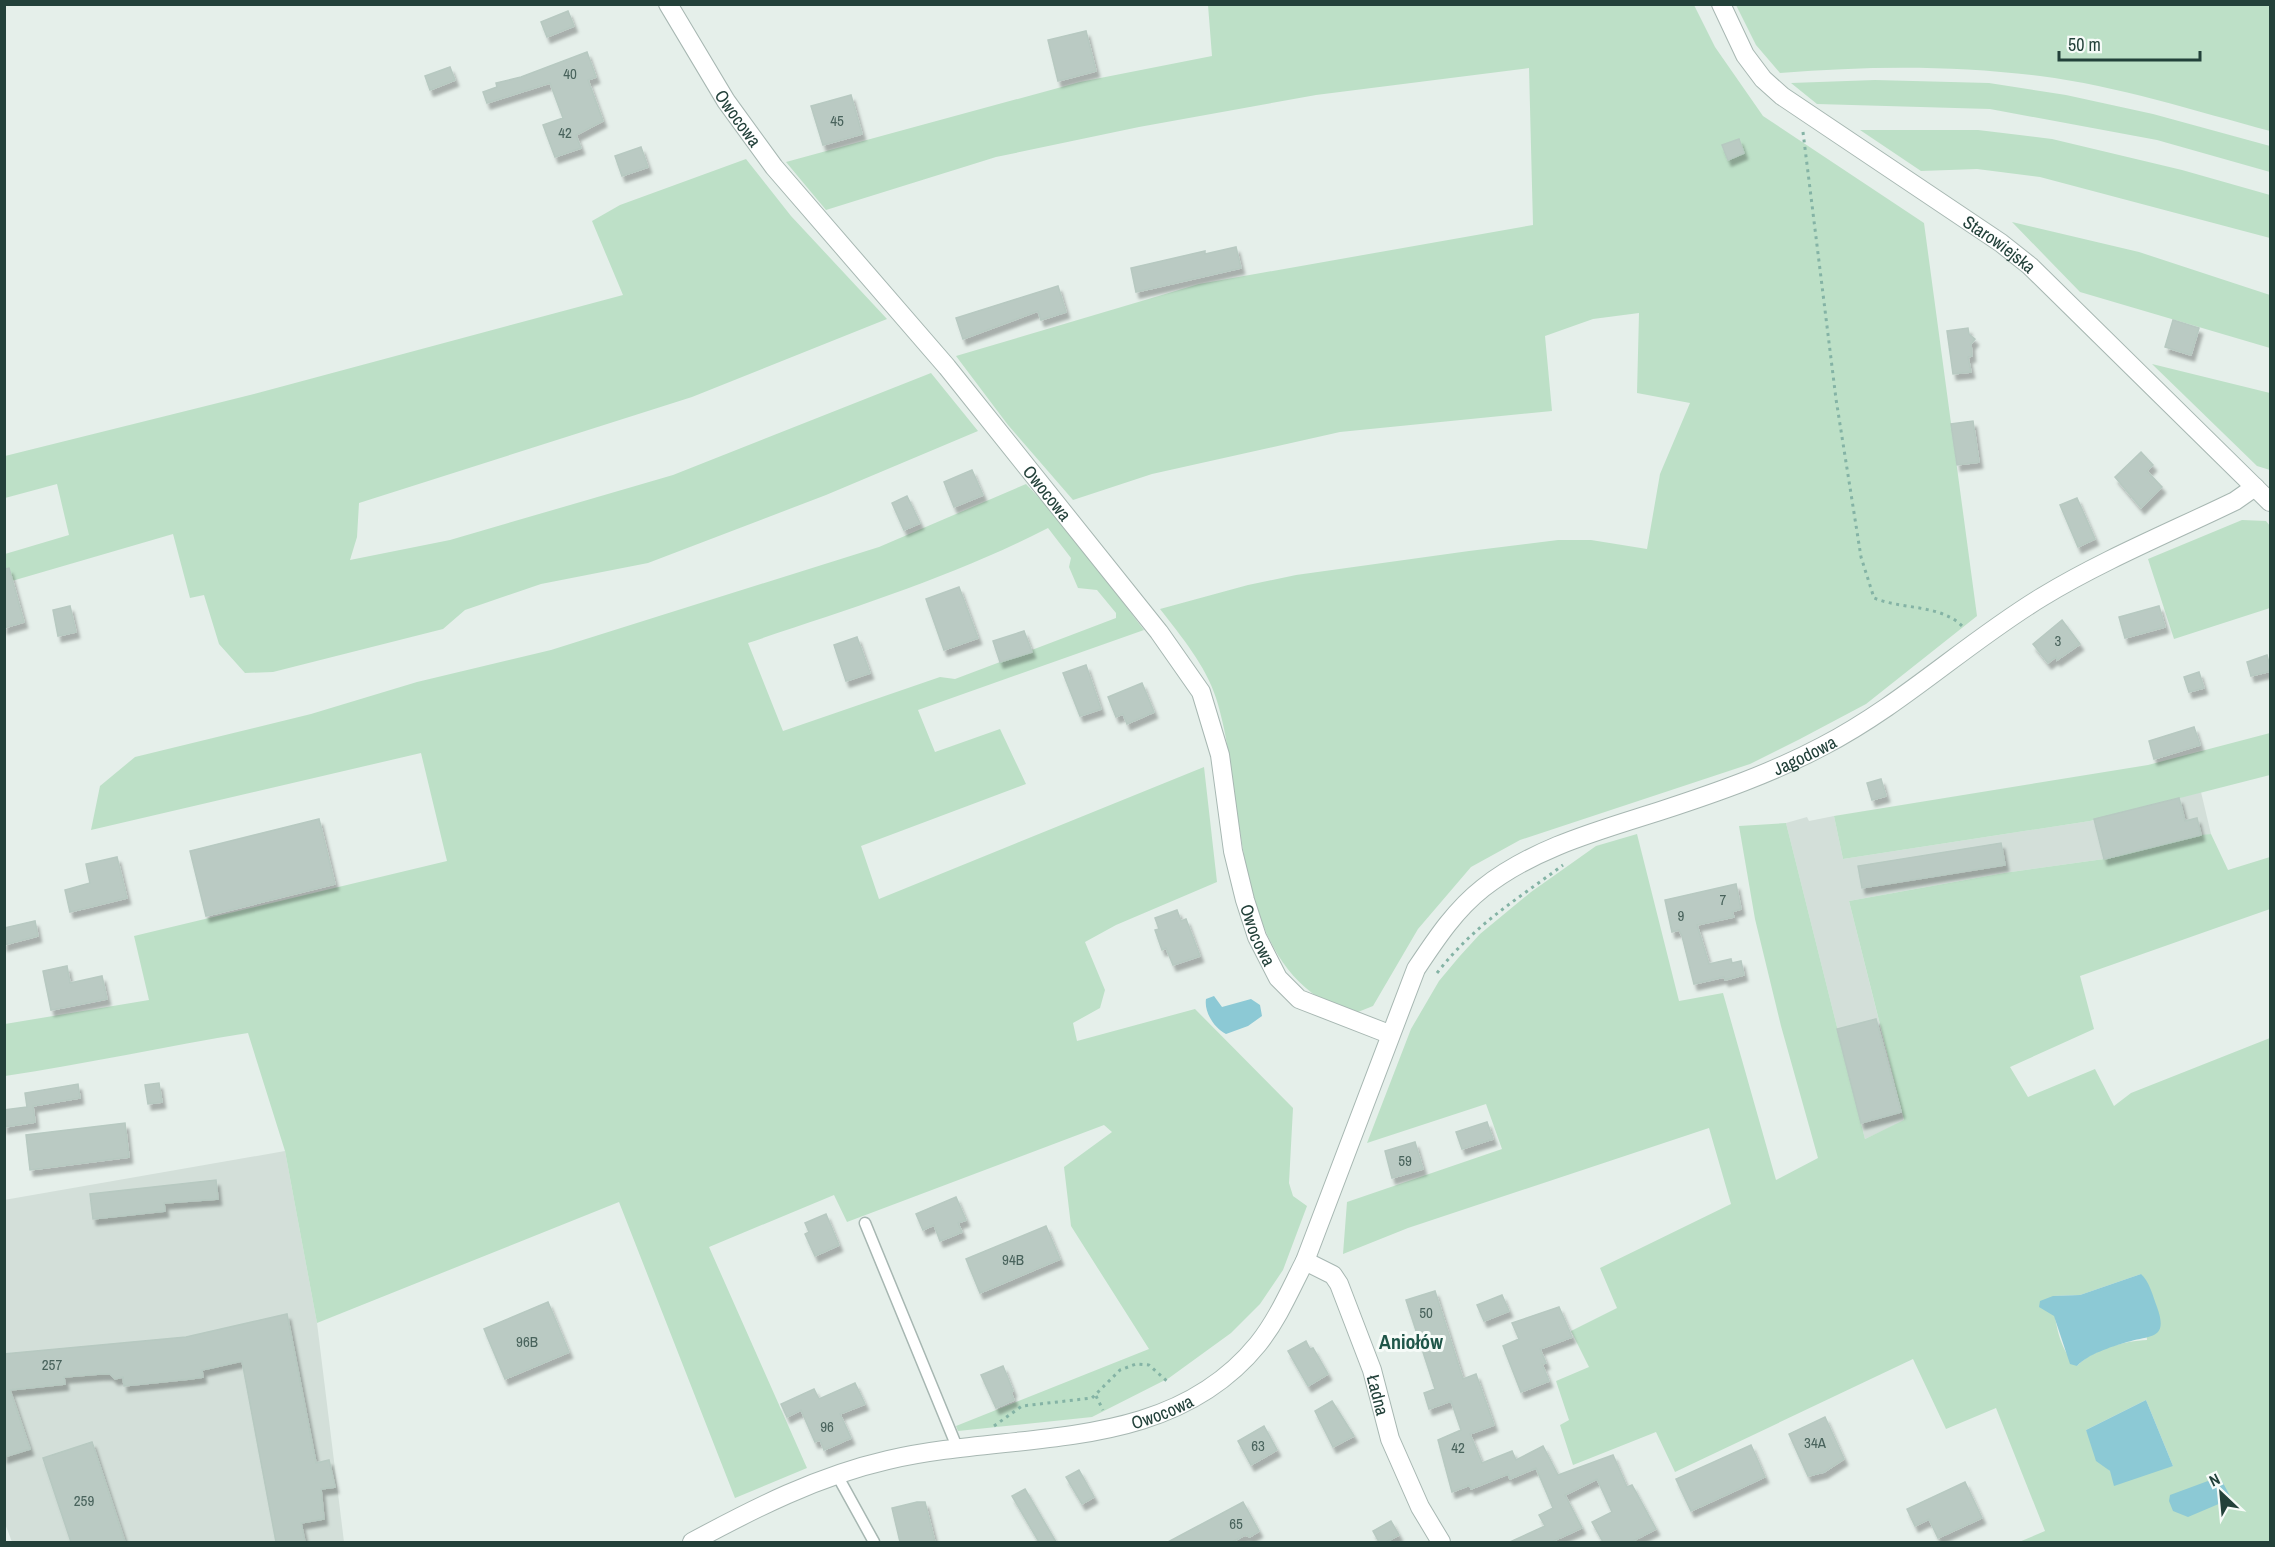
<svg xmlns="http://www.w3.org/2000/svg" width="2275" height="1547" font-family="'Archivo Narrow',sans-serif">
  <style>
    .built { fill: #d3dfd9 }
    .green { fill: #bde0c7; fill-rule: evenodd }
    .water { fill: #8cc9d5 }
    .building { fill: #bacac3; stroke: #b7c9c1; stroke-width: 1.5; filter: url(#shadow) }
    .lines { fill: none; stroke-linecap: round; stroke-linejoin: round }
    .service-casing { stroke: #a7b7b2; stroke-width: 13 }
    .minor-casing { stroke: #a7b7b2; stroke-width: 20 }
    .path { stroke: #84b3a5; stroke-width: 3; stroke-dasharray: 3 4.5; stroke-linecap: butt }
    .service { stroke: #fff; stroke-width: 10 }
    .minor { stroke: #fff; stroke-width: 18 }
    .labels { text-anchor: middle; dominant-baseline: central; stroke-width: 6; stroke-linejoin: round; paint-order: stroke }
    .number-label { font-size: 15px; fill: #49635c }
    .street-label { font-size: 18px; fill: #23413a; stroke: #f6fbf8 }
    .neighbourhood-label { font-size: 20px; font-weight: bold; fill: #1e5548; stroke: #f6fbf8 }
  </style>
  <defs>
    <filter id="shadow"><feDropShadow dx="3.5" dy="6" stdDeviation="1.5" flood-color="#0004"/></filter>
  </defs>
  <rect width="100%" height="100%" fill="#e5efea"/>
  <path class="built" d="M2201 792 2211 834 2104 859 2004 873 1849 901 1904 1121 1865 1139 1786 823 1807 817 1809 821 1834 816 1843 859 2090 821Z
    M285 1151 317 1323 344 1542H12L4 1521V1200Z"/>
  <path class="green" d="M1208 5H1694L1715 47 1763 116 1924 223 1977 616 1866 704 1800 739 1750 764 1520 840 1471 867 1418 929 1373 1006 1358 1012C1344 1006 1324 1002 1312 993 1230 930 1245 788 1216 698 1206 666 1181 636 1160 609L1248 585 1296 575 1469 551 1558 540H1591L1647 549 1660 474 1690 403 1637 393 1639 313 1593 319 1545 336 1552 411 1340 432 1152 474 1073 500 1008 425 956 356 1199 284 1533 225 1529 68 1316 95 1139 127 996 157 826 210 786 162 1080 82 1212 56Z
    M1736 5H2270V131C2195 111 2118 86 2040 76 1951 65 1869 66 1780 73L1756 45Z
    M1875 80 1989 83 2066 95 2153 114 2270 146V172L2157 140 1990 109 1817 104 1791 83Z
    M1860 130H1978L2052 139 2182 170 2270 195V238L2040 177 1977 169 1921 171Z
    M746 159 791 216 887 319 692 397 359 503 357 537 350 560 450 540 673 475 931 373 978 431 826 495 648 563 541 584 465 610 443 629 273 672 245 673 219 644 204 595 190 598 173 534 5 583V554L69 535 57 484 5 498V456L250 395 623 295 592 221 620 205Z
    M2012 222 2139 252 2270 295V348L2080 292Z
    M2152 364 2270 393V470L2257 466Z
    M1026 484 1060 520 1144 630 918 710 935 752 1000 729 1026 784 861 846 879 899 1204 767 1217 882 1116 925 1085 942 1105 990 1100 1008 1073 1023 1077 1041 1195 1009 1293 1108 1289 1183 1293 1196 1307 1206 1283 1270 1260 1304 1231 1333 1169 1378 1092 1417 958 1431 956 1426 1149 1349 1071 1226 1064 1167 1112 1132 1104 1125 847 1222 834 1195 709 1247 807 1468 735 1498 619 1202 317 1323 285 1151 248 1033C166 1046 86 1064 5 1076V1024L149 1000 134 936 447 861 421 753 91 830 100 786 135 757 311 714 417 682 551 650 879 547ZM1048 528 1071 558 1069 567 1078 588 1097 590 1116 613V618L955 679 940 677 783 731 748 643C849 609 953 577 1048 528Z
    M2242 520 2266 521 2270 526V608L2174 639 2148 559Z
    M2270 733V775L2090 821 1843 859 1834 816 2148 765Z
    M1786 823 1865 1139 1904 1120 1849 901 2004 873 2104 859 2201 835 2211 834 2228 870 2270 857V909L2080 976 2094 1029 2010 1067 2028 1097 2095 1069 2114 1106 2131 1093 2270 1038V1542H2019L2045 1531 1996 1408 1946 1429 1913 1359 1675 1472 1656 1432 1573 1465 1560 1425 1569 1420 1556 1381 1589 1367 1571 1331 1617 1308 1600 1268 1731 1204 1709 1128 1408 1228 1343 1254 1347 1202 1502 1149 1486 1104 1367 1143 1411 1029 1439 981 1459 957 1480 934 1531 892 1596 846 1637 834 1679 1001 1723 993 1776 1180 1818 1158 1781 1026 1755 919 1739 826ZM2141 1274 2147 1340C2125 1341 2093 1349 2077 1366 2059 1351 2054 1318 2053 1296L2080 1295ZM2146 1400 2173 1466 2110 1471 2104 1465 2086 1430Z"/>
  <path class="water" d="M1214 996 1222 1007 1251 999 1260 1005 1262 1016 1248 1026 1226 1034C1214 1028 1204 1012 1206 999Z
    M2141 1274C2149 1281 2153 1296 2157 1307 2169 1340 2150 1335 2127 1342 2111 1347 2088 1354 2077 1366L2070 1364 2054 1316 2039 1307 2040 1301 2053 1296 2080 1295Z
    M2146 1400 2173 1466 2114 1486 2110 1471 2096 1461 2086 1430Z
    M2216 1478 2222 1481 2230 1496 2228 1500 2188 1517 2173 1511 2169 1501 2170 1495Z"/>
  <path class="building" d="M568 11 574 26 547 37 541 22Z
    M1086 31 1096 71 1058 81 1048 40Z
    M587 52 596 77 588 80 603 121 576 135 581 148 555 157 543 125 563 118 550 83 487 103 483 92 497 87 496 83 521 77Z
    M450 67 455 80 430 90 425 76Z
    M851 95 862 134 823 145 811 106Z
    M1739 139 1744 153 1728 160 1722 145Z
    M641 147 648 167 622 176 615 156Z
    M1236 247 1241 268 1136 292 1131 268 1205 251V254Z
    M1058 286 1066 312 1041 320 1038 311 963 339 956 318Z
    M2173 320 2199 328 2191 355 2165 347Z
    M1968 328 1969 334 1975 339 1971 344 1972 356 1968 357 1971 372 1953 374 1947 331Z
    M1973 421 1979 462 1957 465 1951 424Z
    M2141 452 2153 465 2147 471 2162 487 2141 508 2115 477Z
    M972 470 983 495 954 507 944 482Z
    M907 496 920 523 904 530 892 503Z
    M2077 498 2095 539 2078 547 2060 505Z
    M9 568 24 622 4 628V569Z
    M959 587 978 638 944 650 926 599Z
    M70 606 76 632 58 636 53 610Z
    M2159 606 2165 627 2125 638 2119 617Z
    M2062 620 2080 644 2057 660 2056 657 2048 663 2033 644Z
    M1024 631 1032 652 1000 662 993 641Z
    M857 637 870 673 846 681 834 645Z
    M2267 655 2271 671 2251 676 2247 662Z
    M1086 665 1101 709 1080 716 1063 673Z
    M2199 672 2204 688 2189 692 2184 677Z
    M1142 683 1154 712 1127 724 1123 714 1116 717 1108 697Z
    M2194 727 2200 745 2154 759 2149 741Z
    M1881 779 1886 796 1872 800 1867 783Z
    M2179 798 2185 821 2197 818 2201 835 2104 859 2094 819Z
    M319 819 335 884 206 916 190 851Z
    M2001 843 2005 865 1862 888 1858 866Z
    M117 857 127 898 70 912 65 890 90 883 86 864Z
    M1736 884 1741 909 1732 912 1734 917 1697 925 1709 964 1731 959 1732 963 1741 961 1744 975 1725 980 1724 977 1694 984 1682 936 1679 930 1672 932 1665 900Z
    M1177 910 1181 921 1186 919 1200 956 1173 965 1166 948 1162 950 1155 930 1159 929 1155 918Z
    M35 921 38 936 4 945V928Z
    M67 966 70 983 102 976 107 999 51 1010 43 971Z
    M1876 1019 1901 1112 1861 1123 1837 1029Z
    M159 1083 162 1102 148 1104 145 1085Z
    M78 1084 80 1098 33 1106 35 1122 4 1127V1110L27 1107 25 1093Z
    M1487 1122 1493 1139 1462 1149 1456 1132Z
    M125 1123 129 1157 30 1170 26 1135Z
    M1415 1142 1423 1169 1392 1178 1385 1151Z
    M216 1180 218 1199 164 1203 165 1211 93 1219 90 1194Z
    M956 1197 966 1220 958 1223 962 1232 940 1241 934 1225 923 1230 916 1214Z
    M826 1214 839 1245 815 1256 805 1234 809 1232 805 1223Z
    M1046 1226 1060 1259 980 1293 966 1259Z
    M1435 1291 1463 1379 1476 1374 1494 1425 1470 1434 1482 1463 1512 1451 1516 1460 1543 1446 1558 1475 1613 1455 1627 1487 1632 1485 1656 1529 1631 1542H1603L1592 1522 1612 1512 1597 1479 1565 1495 1582 1528 1551 1542H1510L1545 1526 1539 1515 1553 1508 1536 1468 1510 1479 1508 1474 1471 1489 1470 1485 1452 1492 1438 1440 1461 1430 1451 1401 1429 1409 1424 1393 1435 1389 1406 1300Z
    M1502 1295 1509 1311 1484 1321 1477 1305Z
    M548 1302 569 1352 505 1379 484 1329Z
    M1559 1307 1572 1337 1540 1349 1546 1363 1542 1364 1549 1381 1521 1392 1503 1346 1519 1339 1512 1323Z
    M287 1314 316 1463 329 1460 335 1487 321 1489 324 1519 301 1523 305 1542H276L242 1361 202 1370 203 1377 190 1379 124 1386 123 1377 115 1379 110 1374H100L64 1377 65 1384 10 1390 30 1449 4 1457V1354L186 1337Z
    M1306 1341 1310 1349 1313 1348 1328 1374 1308 1386 1288 1351Z
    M1003 1366 1013 1391 1011 1392 1014 1400 996 1408 981 1375Z
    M855 1383 865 1404 840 1414 851 1438 824 1450 820 1440 815 1442 801 1410 787 1417 781 1404 814 1389 819 1399Z
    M1332 1401 1354 1436 1333 1447 1315 1411Z
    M1825 1417 1844 1459 1824 1472 1808 1476 1789 1434Z
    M1264 1426 1277 1450 1251 1465 1238 1441Z
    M92 1442 125 1542H71L43 1458Z
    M1751 1445 1765 1477 1691 1511 1676 1479Z
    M1079 1470 1094 1497 1082 1504 1066 1477Z
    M1965 1482 1982 1518 1938 1538 1929 1519 1915 1526 1907 1509Z
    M1025 1489 1056 1542H1039L1012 1496Z
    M917 1502H925L935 1542H900L892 1508Z
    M1243 1502 1259 1531 1250 1537 1245 1535 1232 1542H1168Z
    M1391 1521 1399 1535 1386 1542H1379L1373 1531Z"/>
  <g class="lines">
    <g class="service-casing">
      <path id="service" d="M865 1223 957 1447
        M837 1475 874 1542"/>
    </g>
    <g class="minor-casing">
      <g id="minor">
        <path id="s1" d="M668 4 726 101 774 167 947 367 1159 632 1201 692 1220 755 1233 851 1245 900 1257 937 1278 978 1299 999 1389 1034"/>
        <path id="s2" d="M1721 4 1745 55 1763 79 1782 96 2001 243 2030 266 2270 502"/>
        <path id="s3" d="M1305 1261 1333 1275 1339 1284 1372 1370 1390 1439 1420 1507 1441 1542"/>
        <path id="s4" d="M692 1542C755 1508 818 1476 888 1460 1015 1430 1167 1456 1258 1344 1278 1319 1291 1288 1305 1261L1416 969C1436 939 1455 910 1483 888 1535 847 1601 830 1663 810 1718 792 1772 773 1823 746 1902 705 1966 643 2042 597 2103 560 2171 532 2235 501L2255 487"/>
      </g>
    </g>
    <path class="path" d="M1803 132 1836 399 1861 557 1874 598C1903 610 1943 604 1964 628
      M1437 973C1474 925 1515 901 1563 865
      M1096 1396 1103 1410
      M994 1426 1022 1406 1092 1398 1120 1370 1136 1364 1149 1365 1168 1382"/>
    <use href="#service" class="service"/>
    <use href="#minor" class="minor"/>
  </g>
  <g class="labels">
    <g class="number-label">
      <text x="570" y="73">40</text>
      <text x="837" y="120">45</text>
      <text x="565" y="132">42</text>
      <text x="2058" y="640">3</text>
      <text x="1723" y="899">7</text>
      <text x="1681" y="915">9</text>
      <text x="1405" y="1160">59</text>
      <text x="1013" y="1259">94B</text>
      <text x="1426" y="1312">50</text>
      <text x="527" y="1341">96B</text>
      <text x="52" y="1364">257</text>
      <text x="827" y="1426">96</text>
      <text x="1815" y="1442">34A</text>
      <text x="1258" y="1445">63</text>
      <text x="1458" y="1447">42</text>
      <text x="84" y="1500">259</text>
      <text x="1236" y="1523">65</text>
    </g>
    <g class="street-label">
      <text stroke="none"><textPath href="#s1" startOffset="134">Owocowa</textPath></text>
      <text stroke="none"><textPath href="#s2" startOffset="375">Starowiejska</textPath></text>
      <text stroke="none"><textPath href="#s1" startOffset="620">Owocowa</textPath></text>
      <text stroke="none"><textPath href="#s4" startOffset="1474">Jagodowa</textPath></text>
      <text stroke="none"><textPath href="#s1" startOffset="1122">Owocowa</textPath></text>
      <text stroke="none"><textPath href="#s3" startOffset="160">Ładna</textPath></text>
      <text stroke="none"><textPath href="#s4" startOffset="492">Owocowa</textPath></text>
    </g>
    <g class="neighbourhood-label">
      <text x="1411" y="1341">Aniołów</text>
    </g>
  </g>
  <rect width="2275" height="1547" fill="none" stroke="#23413a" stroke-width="12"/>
  <g transform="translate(2221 1493) rotate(334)" stroke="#f6fbf8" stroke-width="4.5" paint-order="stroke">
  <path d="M0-4.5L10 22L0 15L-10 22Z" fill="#23413a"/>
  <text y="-9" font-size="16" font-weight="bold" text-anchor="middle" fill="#23413a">N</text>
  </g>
  <path d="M2059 51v9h141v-9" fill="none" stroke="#23413a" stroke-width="3"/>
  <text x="2068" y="51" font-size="18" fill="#23413a" stroke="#f6fbf8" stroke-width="4.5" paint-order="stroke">50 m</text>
</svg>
